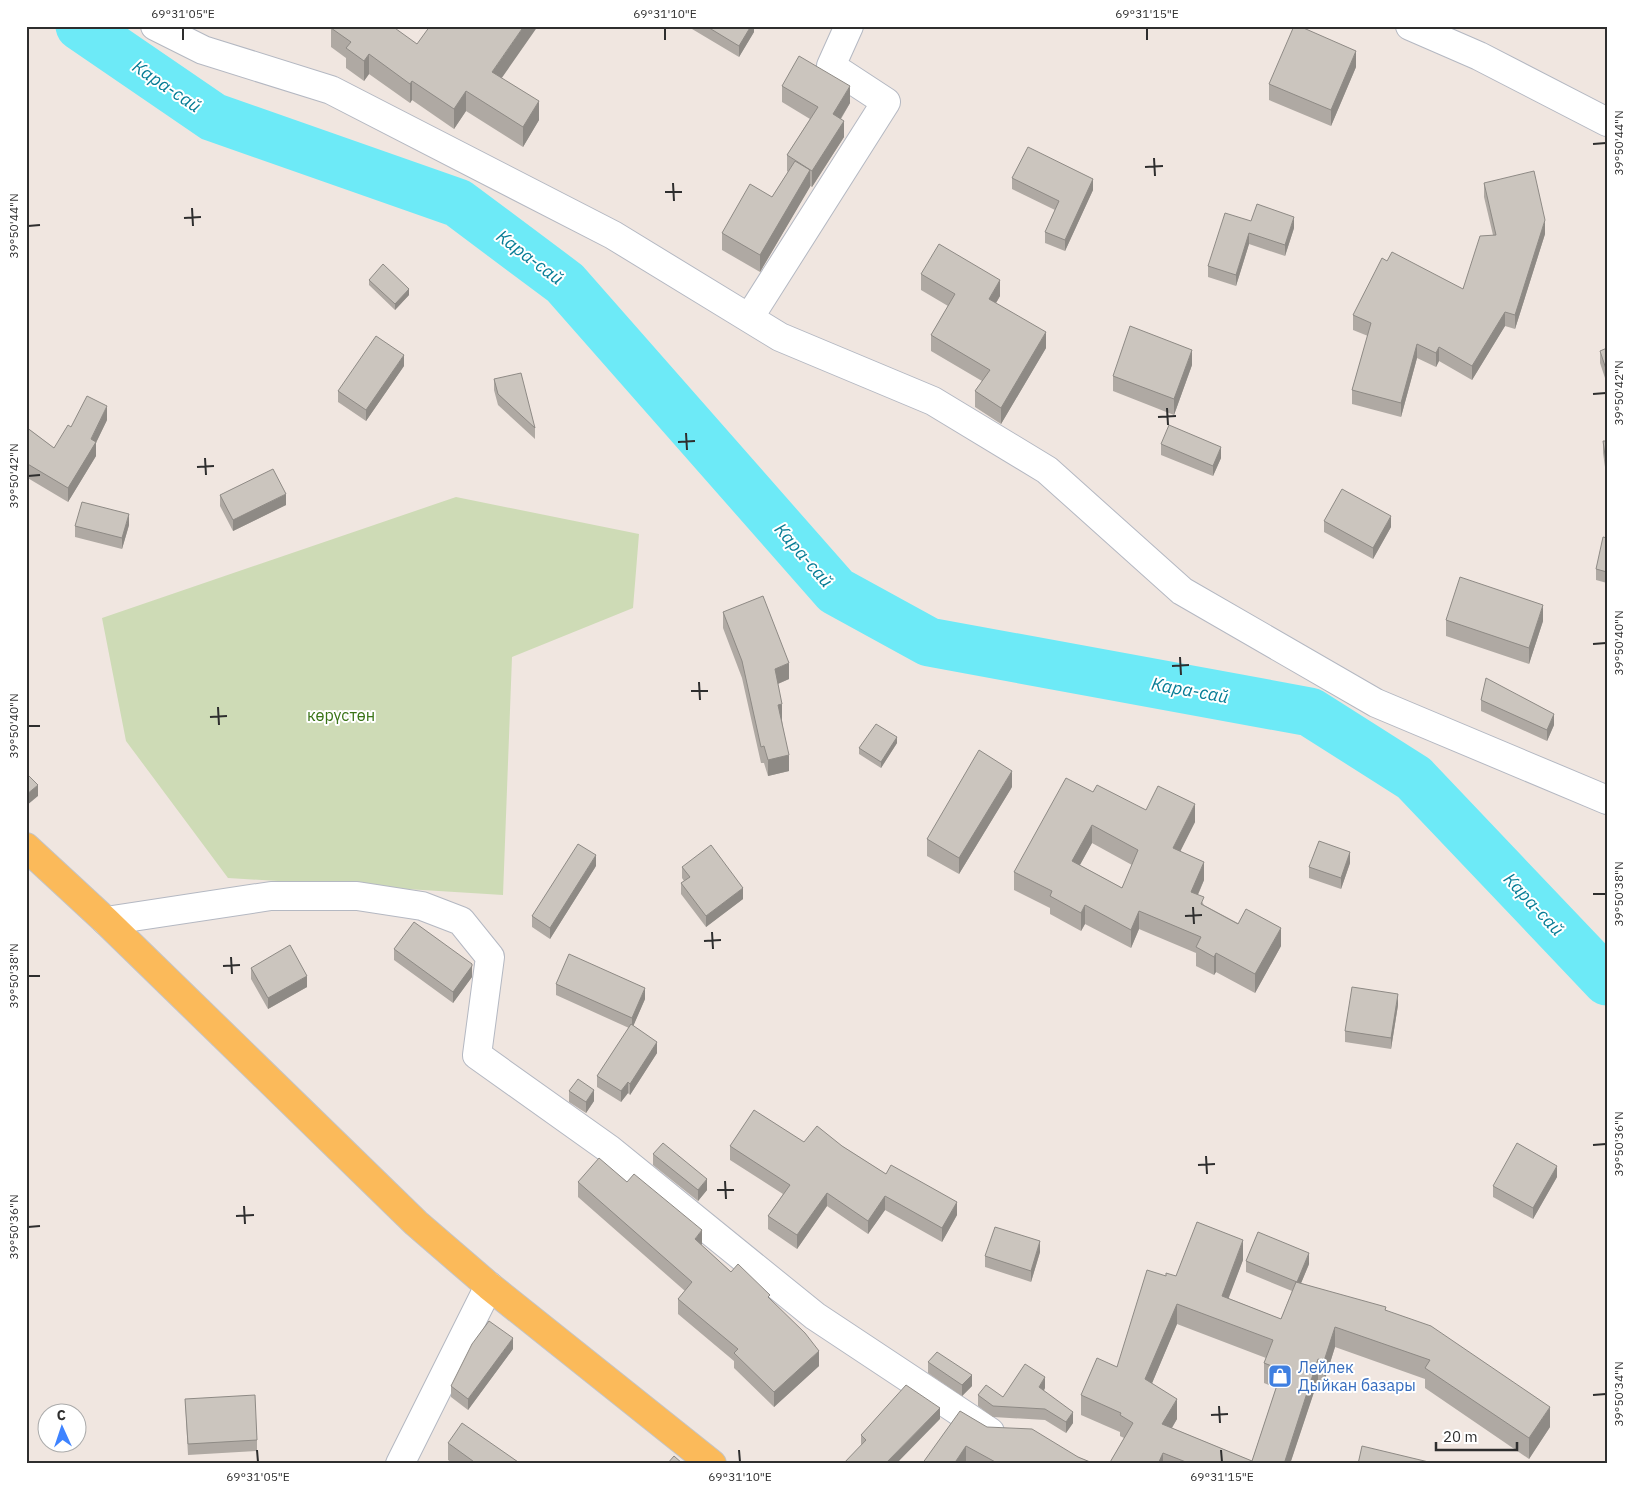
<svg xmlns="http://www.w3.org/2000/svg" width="1633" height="1490" font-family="'IBM Plex Sans',sans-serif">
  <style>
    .cemetery { fill: #cedbb6 }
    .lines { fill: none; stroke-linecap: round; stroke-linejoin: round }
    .river { stroke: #6deaf7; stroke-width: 49 }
    .minor-casing { stroke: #b4b8c2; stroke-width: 30 }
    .major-casing { stroke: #c4c4c4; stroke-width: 30 }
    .minor { stroke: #fff; stroke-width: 28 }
    .major { stroke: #fbba5a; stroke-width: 28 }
    .wall { fill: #afa9a3; fill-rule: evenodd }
    .shaded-wall { fill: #8e8a85 }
    .building { fill: #cbc5be; stroke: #8e8a85; fill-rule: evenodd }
    .ticks { fill: none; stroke: #2e2e2e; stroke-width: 2 }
    .labels { text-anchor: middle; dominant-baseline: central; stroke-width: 4; stroke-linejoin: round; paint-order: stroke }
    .park-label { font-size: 16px; fill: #397316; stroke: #fff }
    .shop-label { font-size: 16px; fill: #366cbe; stroke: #fff; text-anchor: start }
    .water-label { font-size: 18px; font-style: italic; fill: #067c95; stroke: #fff }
    .neatline { fill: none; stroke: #2e2e2e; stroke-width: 2 }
    .ticks-label { font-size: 12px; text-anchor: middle; fill: #2e2e2e }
  </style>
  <rect width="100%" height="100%" fill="#f0e6e0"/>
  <path class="cemetery" d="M456 497 639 534 633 608 512 657 503 895 228 878 126 741 102 618Z"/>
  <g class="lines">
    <path class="river" d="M80 26 213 117 458 203 565 283 836 591 929 642 1310 712 1414 778 1607 981"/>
    <g class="minor-casing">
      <path id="minor" d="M155 26 203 50 331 90 613 235 780 337 933 401 1047 470 1182 591 1376 703 1607 800
        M1410 26 1479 56 1607 122
        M749 318 886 102 831 66 849 26
        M106 921 271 896H357L422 906 461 921 490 957 477 1055 609 1149 815 1316 990 1432
        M400 1464 489 1286"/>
    </g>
    <g class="major-casing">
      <path id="major" d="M26 847 106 921 416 1223 489 1286 712 1464"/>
    </g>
    <use href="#minor" class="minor"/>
    <use href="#major" class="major"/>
  </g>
  <path class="wall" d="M687 26H754V32L739 57Z
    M331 28 417 44 502 78 539 120 523 147 466 111 454 129 412 100 410 103 369 74 364 81 346 68V58L331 47Z
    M1356 67 1331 126 1269 100V84Z
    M782 86 850 103 841 119 844 137 812 187 810 186 760 272 722 250V233L772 197 788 172 787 171V155L810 119 782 102Z
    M1012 178 1093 190 1065 251 1045 243V232L1055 210 1012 189Z
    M1484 183 1545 234 1515 329 1505 326 1472 380 1439 361 1436 367 1417 358 1401 417 1352 404V390L1368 336 1353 330V315L1463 289 1493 235 1484 197Z
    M1251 221 1294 228 1285 256 1249 244 1236 286 1208 277V266Z
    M921 274 1000 296 996 303 1046 348 1001 424 975 407V391L982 381 931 351V335L948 306 921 290Z
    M369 280 409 295 395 310 369 285Z
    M1607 348V384L1600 363V351Z
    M1192 365 1174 415 1113 391V376Z
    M404 366 366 421 338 402V391Z
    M494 379 535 428V439L498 405 494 390Z
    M107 420 96 442V456L68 502 26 477V427L54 448 71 427Z
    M1603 441H1607V481L1603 453Z
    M1161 444 1221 458 1213 476 1161 455Z
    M220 495 286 505 233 531 220 506Z
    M1324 521 1391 527 1373 559 1324 532Z
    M129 525 122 549 75 537V526Z
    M1607 538V583L1596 580V569Z
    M723 612 789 679 778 684 782 720 789 771 768 776 764 763H761L742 678 723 628Z
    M1446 620 1543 621 1529 664 1446 636Z
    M1481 700 1554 725 1547 741 1481 711Z
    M897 743 881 768 859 754V748Z
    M1012 787 959 874 927 856V839Z
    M1093 792 1146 810 1195 822 1180 851 1204 880 1198 895 1204 905 1281 946 1255 993 1216 972 1214 975 1196 966V953L1139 929 1131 948 1085 924 1081 931 1050 914V908L1014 890V872ZM1092 843 1132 865 1122 888 1080 865Z
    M1350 863 1341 889 1309 878V867Z
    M596 866 550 939 532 927V916Z
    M682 867 743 899 706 927 681 894V883L684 881 682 878Z
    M394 949 472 977 453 1003 394 960Z
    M251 968 307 987 268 1009 251 979Z
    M556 984 645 999 633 1026 657 1053 630 1095 628 1093 621 1102 597 1087V1076L629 1028 556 995Z
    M1398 1005 1391 1049 1345 1042V1031Z
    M569 1091 594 1101 586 1113 569 1102Z
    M804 1142 842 1146 886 1174 957 1215 942 1242 885 1210 868 1234 827 1206 797 1249 768 1229V1216L783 1194 730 1160V1146Z
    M653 1154 707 1190 698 1201 653 1165Z
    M1557 1177 1533 1219 1493 1197V1186Z
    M578 1182H627L702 1244 701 1245 731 1272 770 1298 819 1366 774 1407 734 1368V1361L678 1314V1299L685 1291 578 1197Z
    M1040 1252 1031 1282 985 1267V1256Z
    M1243 1260 1228 1298 1281 1319 1292 1291 1246 1272V1261L1309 1264 1301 1283 1386 1310 1550 1427 1529 1459 1425 1388V1379L1335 1347 1324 1382 1318 1380 1290 1464H1109L1124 1438 1120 1436V1432L1081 1415V1395L1117 1367 1166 1276H1176ZM1177 1324 1266 1358 1264 1363V1383L1276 1388 1252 1461 1172 1428 1177 1419 1152 1383Z
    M513 1349 468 1410 451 1397V1386Z
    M928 1362 972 1386 962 1396 928 1373Z
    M1045 1388 1044 1391 1073 1423 1066 1433 1045 1420 993 1417 978 1406V1395L1003 1397Z
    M185 1399 257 1440V1451L188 1455Z
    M940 1419 861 1445V1435Z
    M987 1427 1078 1457 1095 1464H922Z
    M448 1443 521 1464H454L448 1460Z"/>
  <path class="shaded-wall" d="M524 26H538L492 92V72Z
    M751 26H754V32L739 57V46Z
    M1356 51V67L1331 126V110Z
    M369 54V74L364 81V61Z
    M412 81V100L410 103V84Z
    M850 86V103L833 131V114Z
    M466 91V111L454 129V109Z
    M539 101V120L523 147V127Z
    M844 121V137L812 187V171Z
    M810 170V187L760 272V255Z
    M1093 179V190L1065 251V240Z
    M1294 217V228L1285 256V245Z
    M1545 220V234L1515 329V315Z
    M1249 233V244L1236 286V275Z
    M1000 280V296L989 315V299Z
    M409 289V295L395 310V304Z
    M1505 312V326L1472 380V366Z
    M1046 332V348L1001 424V408Z
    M1417 344V358L1401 417V403Z
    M1439 347V361L1436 367V353Z
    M1192 350V365L1174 415V399Z
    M404 355V366L366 421V410Z
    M107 406V420L96 443V442V456L68 502V488Z
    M1221 447V458L1213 476V466Z
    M286 494V505L233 531V520Z
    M129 514V525L122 549V538Z
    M1391 516V527L1373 559V548Z
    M1543 605V621L1529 664V648Z
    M789 663V679L775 685V669Z
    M782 704V720L778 721V705Z
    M1554 714V725L1547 741V730Z
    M897 737V743L881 768V762Z
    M789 755V771L768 776V760Z
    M1012 771V787L959 874V858Z
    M38 785V796L26 806V795Z
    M1195 804V822L1173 866V848Z
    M1092 825V843L1072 879V861Z
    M1350 852V863L1341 889V878Z
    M596 855V866L550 939V928Z
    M1204 862V880L1191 910V892Z
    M743 888V899L706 927V916Z
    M1085 905V924L1081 931V913Z
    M1139 911V929L1131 948V930Z
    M1281 928V946L1255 993V974Z
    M1216 953V972L1214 975V957Z
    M472 964V977L453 1003V992Z
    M307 976V987L268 1009V998Z
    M645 988V999L632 1029V1018Z
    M1398 994V1005L1391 1049V1038Z
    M657 1042V1053L630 1095V1084Z
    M628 1082V1093L621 1102V1091Z
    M594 1090V1101L586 1113V1102Z
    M1557 1166V1177L1533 1219V1208Z
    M707 1179V1190L698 1201V1190Z
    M827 1193V1206L797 1249V1235Z
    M885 1196V1210L868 1234V1221Z
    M957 1202V1215L942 1242V1228Z
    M702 1230V1244L695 1254V1239Z
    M1243 1240V1260L1222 1316V1296Z
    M1040 1241V1252L1031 1282V1271Z
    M1309 1253V1264L1297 1293V1282Z
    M1177 1304V1324L1145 1400V1379Z
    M1335 1327V1347L1324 1382V1361Z
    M513 1338V1349L468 1410V1399Z
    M819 1351V1366L774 1407V1392Z
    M1318 1359V1380L1290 1464H1284Z
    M972 1375V1386L962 1396V1385Z
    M1045 1377V1388L1039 1398V1387Z
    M1177 1399V1419L1162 1444V1424Z
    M1550 1407V1427L1529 1459V1438Z
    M940 1408V1419L896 1464H885Z
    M1073 1412V1423L1066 1433V1422Z
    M966 1446V1464H954Z
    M1163 1453V1464H1158Z"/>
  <path class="building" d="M332 26H392L417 44 430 26H524L492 72 539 101 523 127 466 91 454 109 412 81 410 84 369 54 364 61 346 48 351 42 331 28Z
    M706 26H751L739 46Z
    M1294 26H1299L1356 51 1331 110 1269 84Z
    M799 56 850 86 833 114 844 121 812 171 787 155 818 107 782 86Z
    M1028 147 1093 179 1065 240 1045 232 1059 201 1012 178Z
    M795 161 810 170 760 255 722 233 750 184 772 197Z
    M1534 171 1545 220 1515 315 1505 312 1472 366 1439 347 1436 353 1417 344 1401 403 1352 390 1371 323 1353 315 1382 258 1387 261 1392 252 1463 289 1480 236 1496 235 1484 183Z
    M1257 204 1294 217 1285 245 1249 233 1236 275 1208 266 1225 213 1251 221Z
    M939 244 1000 280 989 299 1046 332 1001 408 975 391 990 370 931 335 955 294 921 274Z
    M383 264 409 289 395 304 369 280Z
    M1130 326 1192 350 1174 399 1113 376Z
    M376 336 404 355 366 410 338 391Z
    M1607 348V372L1600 351Z
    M521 373 535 428 498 394 494 379Z
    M87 396 107 406 91 439 96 442 68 488 26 463V427L54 448 68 425 71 427Z
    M1169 425 1221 447 1213 466 1161 444Z
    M1603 441H1607V469Z
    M273 469 286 494 233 520 220 495Z
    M1342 489 1391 516 1373 548 1324 521Z
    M82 502 129 514 122 538 75 526Z
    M1603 537 1607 538V572L1596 569Z
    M1460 577 1543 605 1529 648 1446 620Z
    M763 596 789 663 775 669 782 704 778 705 789 755 768 760 764 746 761 747 742 661 723 612Z
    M1486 678 1554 714 1547 730 1481 700Z
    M876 724 897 737 881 762 859 748Z
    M979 750 1012 771 959 858 927 839Z
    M26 773 38 785 26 795Z
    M1066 778 1093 792 1097 785 1146 810 1158 786 1195 804 1173 848 1204 862 1191 892 1204 897 1201 904 1238 924 1246 909 1281 928 1255 974 1216 953 1214 957 1196 947 1201 937 1139 911 1131 930 1085 905 1081 913 1050 896 1052 891 1014 872ZM1092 825 1138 850 1122 888 1072 861Z
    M1319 841 1350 852 1341 878 1309 867Z
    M578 844 596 855 550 928 532 916Z
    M711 845 743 888 706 916 681 883 690 877 682 867Z
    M414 922 472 964V966L453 992 394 949Z
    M290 945 307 976 268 998 251 968Z
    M569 954 645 988 632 1018 556 984Z
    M1352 987 1398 994 1391 1038 1345 1031Z
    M631 1024 657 1042 630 1084 628 1082 621 1091 597 1076Z
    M578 1079 594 1090 586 1102 569 1091Z
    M754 1110 804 1142 817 1126 842 1146 886 1174 891 1165 957 1202 942 1228 885 1196 868 1221 827 1193 797 1235 768 1216 790 1185 730 1146Z
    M663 1143 707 1179 698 1190 653 1154Z
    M1517 1143 1557 1166 1533 1208 1493 1186Z
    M599 1158 627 1182 634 1174 702 1230 695 1239 731 1272 738 1264 770 1295 768 1297 805 1333 819 1351 774 1392 734 1353 738 1349 678 1299 692 1282 578 1182Z
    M1197 1222 1243 1240 1222 1296 1281 1319 1296 1282 1386 1307 1385 1310 1431 1326 1550 1407 1529 1438 1425 1368 1430 1360 1335 1327 1324 1361 1318 1359 1284 1464H1191L1163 1453 1158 1464H1109L1133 1423 1120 1415 1121 1413 1081 1395 1097 1358 1117 1367 1147 1270 1166 1276V1273L1176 1276ZM1177 1304 1273 1340 1264 1363 1282 1370 1252 1461 1162 1424 1177 1399 1145 1379Z
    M995 1227 1040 1241 1031 1271 985 1256Z
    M1258 1232 1309 1253 1297 1282 1246 1261Z
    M489 1321 513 1338 468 1399 451 1386 472 1344Z
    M937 1352 972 1375 962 1385 928 1362Z
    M1025 1364 1045 1377 1039 1387 1073 1412 1066 1422 1045 1409 993 1406 978 1395 986 1385 1003 1397Z
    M906 1385 940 1408 885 1464H843L866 1440 861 1435Z
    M255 1395 257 1440 188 1444 185 1399Z
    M960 1411 987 1427 1032 1429 1078 1457 1095 1464H999L966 1446 954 1464H922Z
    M462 1423 521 1464H477L448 1443Z
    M1362 1446 1437 1464H1358Z
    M674 1456 683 1464H667Z"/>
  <path class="ticks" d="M183 28V40M665 28V40M1147 28V40M1593 144 1606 143M1154 158 1155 176M1145 167 1163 166M673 183 674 201M665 192H682M192 208 193 226M184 218 201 217M28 226 40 225M1593 394 1606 393M1167 408 1168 425M1158 417 1176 416M686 433 687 450M678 442 695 441M205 458 206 475M197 467 214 466M28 476 40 475M1593 644 1606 643M1180 657 1181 675M1172 666 1189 665M699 682 700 700M691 691H708M218 707 219 725M210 717 227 716M28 726H40M1593 894H1606M1193 907 1194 924M1185 916 1202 915M712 932 713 949M704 941 721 940M231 957 232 974M223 966 240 965M28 976H40M1593 1145 1606 1144M1206 1156 1207 1174M1198 1165 1215 1164M725 1181 726 1199M717 1190H734M244 1206 245 1224M236 1216 254 1215M28 1227 40 1226M1593 1395 1606 1394M1219 1406 1220 1423M1211 1415 1228 1414M257 1450 258 1462M739 1450 740 1462M1221 1450 1222 1462"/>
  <defs>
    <g id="shop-square" transform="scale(1.25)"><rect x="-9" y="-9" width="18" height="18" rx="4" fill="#3f7fe0" stroke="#fff"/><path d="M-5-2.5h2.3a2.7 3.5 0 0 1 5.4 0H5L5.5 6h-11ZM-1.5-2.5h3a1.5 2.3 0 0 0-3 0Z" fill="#fff"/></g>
  </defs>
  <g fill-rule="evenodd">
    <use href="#shop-square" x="1280" y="1376"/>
  </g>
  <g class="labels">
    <g class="park-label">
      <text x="341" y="715">көрүстөн</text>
    </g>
    <g class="shop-label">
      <text x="1298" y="1367">Лейлек<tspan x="1298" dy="18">Дыйкан базары</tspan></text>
    </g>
    <g class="water-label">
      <text transform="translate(167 86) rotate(34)">Кара-сай</text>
      <text transform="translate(530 257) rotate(37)">Кара-сай</text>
      <text transform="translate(804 555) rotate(49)">Кара-сай</text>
      <text transform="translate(1190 690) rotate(10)">Кара-сай</text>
      <text transform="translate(1534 904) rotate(47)">Кара-сай</text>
    </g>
  </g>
  <rect width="1633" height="1490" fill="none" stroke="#ffffff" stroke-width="55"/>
  <g transform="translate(62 1428) rotate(357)"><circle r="24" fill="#ffffff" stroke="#ababab"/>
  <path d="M0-4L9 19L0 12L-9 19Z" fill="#3e83ff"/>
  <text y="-8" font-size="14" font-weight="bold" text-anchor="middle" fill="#2e2e2e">С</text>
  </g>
  <path d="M1436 1442v8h81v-8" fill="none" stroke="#2e2e2e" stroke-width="2.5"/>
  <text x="1443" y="1442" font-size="15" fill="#2e2e2e" stroke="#ffffff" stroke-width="4" paint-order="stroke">20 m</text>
  <rect x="28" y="28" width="1578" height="1434" class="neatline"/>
  <g class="ticks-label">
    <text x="183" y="18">69°31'05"E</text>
    <text x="665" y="18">69°31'10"E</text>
    <text x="1147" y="18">69°31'15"E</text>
    <text transform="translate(1619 143) rotate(-90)" y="4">39°50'44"N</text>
    <text transform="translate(14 226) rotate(-90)" y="4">39°50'44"N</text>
    <text transform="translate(1619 393) rotate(-90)" y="4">39°50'42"N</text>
    <text transform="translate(14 476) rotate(-90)" y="4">39°50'42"N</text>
    <text transform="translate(1619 643) rotate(-90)" y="4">39°50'40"N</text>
    <text transform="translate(14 726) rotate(-90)" y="4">39°50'40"N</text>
    <text transform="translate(1619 894) rotate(-90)" y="4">39°50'38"N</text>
    <text transform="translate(14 976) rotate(-90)" y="4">39°50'38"N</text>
    <text transform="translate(1619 1144) rotate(-90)" y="4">39°50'36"N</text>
    <text transform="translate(14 1227) rotate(-90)" y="4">39°50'36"N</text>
    <text transform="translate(1619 1394) rotate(-90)" y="4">39°50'34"N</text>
    <text x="258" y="1481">69°31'05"E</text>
    <text x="740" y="1481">69°31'10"E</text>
    <text x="1222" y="1481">69°31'15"E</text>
  </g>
</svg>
